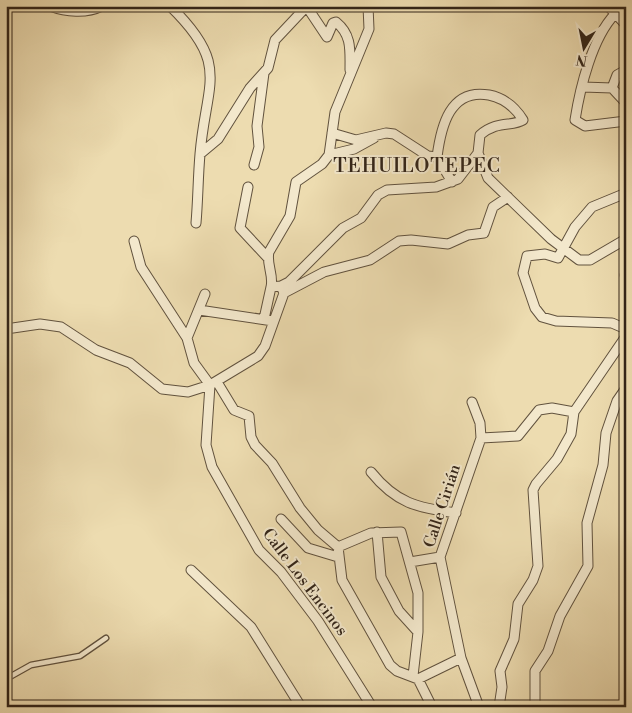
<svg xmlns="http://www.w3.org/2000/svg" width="632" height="713" font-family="'Libre Bodoni',serif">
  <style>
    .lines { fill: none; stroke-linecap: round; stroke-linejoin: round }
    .service-casing { stroke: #61523e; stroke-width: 7 }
    .minor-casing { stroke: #61523e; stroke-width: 11 }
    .service { stroke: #f3e8cc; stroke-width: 4.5 }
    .minor { stroke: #f3e8cc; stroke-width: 9 }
    .labels { text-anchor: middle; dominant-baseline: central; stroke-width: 4; stroke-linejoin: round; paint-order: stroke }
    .street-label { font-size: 16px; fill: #322418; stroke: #f3e8cc }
    .quarter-label { font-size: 19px; letter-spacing: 1px; fill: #322418; stroke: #f3e8cc }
  </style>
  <rect width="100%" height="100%" fill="#eddcb0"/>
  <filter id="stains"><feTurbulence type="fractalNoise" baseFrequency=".004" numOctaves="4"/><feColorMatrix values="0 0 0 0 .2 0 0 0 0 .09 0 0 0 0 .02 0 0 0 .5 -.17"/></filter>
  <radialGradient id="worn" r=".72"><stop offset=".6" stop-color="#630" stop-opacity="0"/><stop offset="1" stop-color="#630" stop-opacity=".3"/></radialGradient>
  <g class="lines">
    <g class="service-casing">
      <path id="service" d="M6 679 31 665 80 656 106 638"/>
    </g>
    <g class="minor-casing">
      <path id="minor" d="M50 6C66 12 86 14 102 6
        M170 6C231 65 206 82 200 154 198 177 198 200 196 223
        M608 6 626 25
        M307 7 327 37 333 23 336 22C352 35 350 50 350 70
        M615 14C592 38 580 88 575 120L585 126 626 121
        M583 87 612 88 626 103
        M612 88 617 75 626 70
        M332 133 356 140 386 133 394 134 428 156 437 157 452 182
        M478 153 488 178 551 239 579 260H590L626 239
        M200 154 218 139 250 88 268 68 275 40 307 6
        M329 155 354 149 374 138
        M254 165 259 147 257 126 264 73
        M248 187 240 228 268 258
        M626 193 592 207 575 227 558 258 545 254 527 256 523 273 535 308 542 317 556 321 612 323 626 329
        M134 241 141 267 187 338 194 363 210 385
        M625 275 626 276
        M281 286 289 282 343 228 361 218 378 195 387 190 436 187 458 179 478 153 480 135C497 120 512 127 523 120 515 107 504 98 489 95 450 88 441 126 437 157
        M284 293 324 272 370 260 399 241 411 240 448 244 468 235 484 233 493 207 508 197
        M199 310 273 321
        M264 319 271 287
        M6 329 40 324 61 327 96 350 130 363 162 389 188 392 210 385 258 356 265 346 284 293 281 286 271 287C274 275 266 264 269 252L290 216 296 182 322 164 329 155 335 112 369 29 368 6
        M187 338 205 294
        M217 382 234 410 249 416 251 437 255 445 272 463 300 508 318 530 338 547 342 580 390 665 397 671 418 679 461 658
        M210 385 206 445 212 467 259 550 281 572 318 621 372 707
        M472 402 480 423 481 438 440 557 461 658 479 707
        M481 438 518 436 539 410 552 408 574 412
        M371 472C396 503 417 508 456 513
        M281 519 308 548 338 557
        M377 532 381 577 399 611 418 632
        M338 547 371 533 401 532 418 593V632L413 676
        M410 562 440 557
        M191 570 251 627 301 707
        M418 679 432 707
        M499 707 502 687 500 671 514 639 518 604 533 580 538 566 533 490 536 484 557 459 571 434 574 412 626 336
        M535 707V671L548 651 560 616 588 566 587 523 603 465 606 433 617 401 626 388"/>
    </g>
    <use href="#service" class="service"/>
    <use href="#minor" class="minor"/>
  </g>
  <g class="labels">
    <g class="street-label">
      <text transform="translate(442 506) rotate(-72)">Calle Cirián</text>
      <text transform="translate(305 582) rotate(53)">Calle Los Encinos</text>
    </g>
    <g class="quarter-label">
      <text x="417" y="166">TEHUILOTEPEC</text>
    </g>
  </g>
  <rect width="632" height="713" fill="none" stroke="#eddcb0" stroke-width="25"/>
  <rect x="8" y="8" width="617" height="698" fill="none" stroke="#322418" stroke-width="2.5"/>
  <rect x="12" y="12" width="607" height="688" fill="none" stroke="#322418"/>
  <g transform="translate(584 48) rotate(190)" stroke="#f3e8cc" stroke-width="4" paint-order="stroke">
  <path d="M0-4L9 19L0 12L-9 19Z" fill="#322418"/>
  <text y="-8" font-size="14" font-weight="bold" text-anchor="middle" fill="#322418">N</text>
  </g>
  <rect width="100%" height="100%" filter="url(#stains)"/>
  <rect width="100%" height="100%" fill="url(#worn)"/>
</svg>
